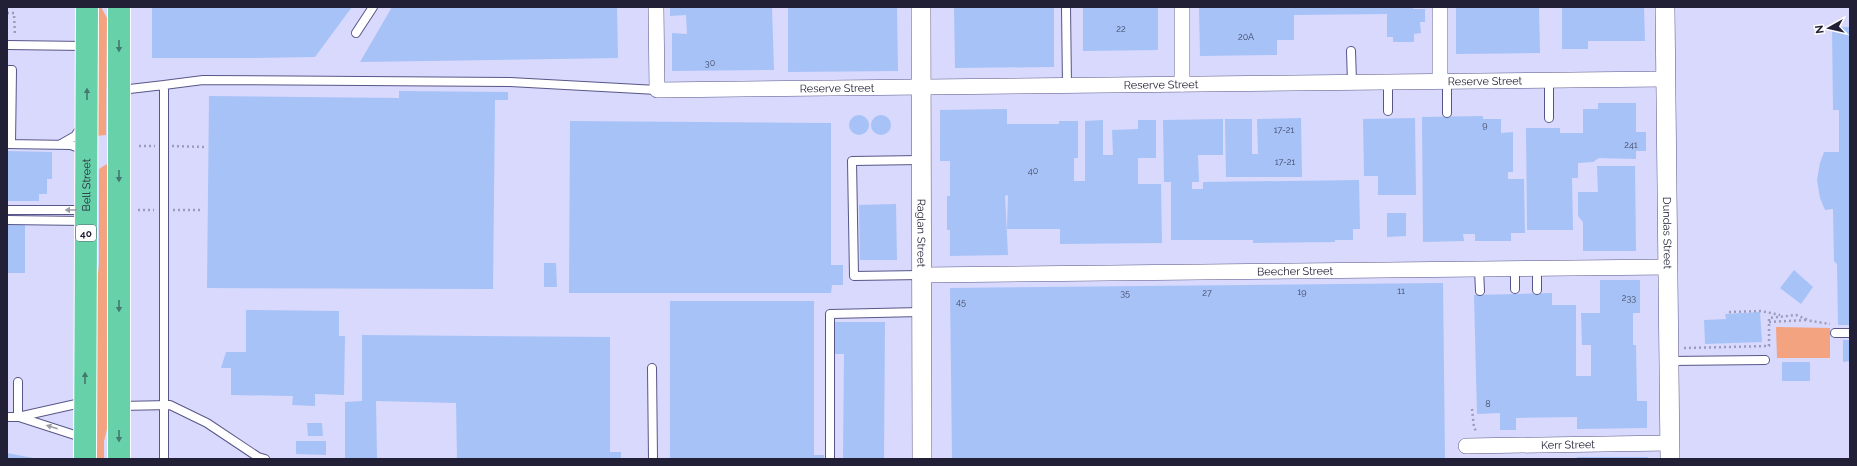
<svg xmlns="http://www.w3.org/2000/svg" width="1857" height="466" font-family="Raleway,sans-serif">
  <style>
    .green { fill: #f4a380 }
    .building { fill: #a7c2f7 }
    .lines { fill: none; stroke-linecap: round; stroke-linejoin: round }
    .service-casing { stroke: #585689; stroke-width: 10 }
    .minor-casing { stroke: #585689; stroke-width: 16 }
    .tertiary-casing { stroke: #585689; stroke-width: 20 }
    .trunk-casing { stroke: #fff; stroke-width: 24 }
    .path { stroke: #9b9bbb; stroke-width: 2.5; stroke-dasharray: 2 3; stroke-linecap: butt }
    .service { stroke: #fff; stroke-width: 8 }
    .minor { stroke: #fff; stroke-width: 15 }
    .tertiary { stroke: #fff; stroke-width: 19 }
    .trunk { stroke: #67d2aa; stroke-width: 22 }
    .oneway { fill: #447970 }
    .oneway2 { fill: #9b9ba5 }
    .labels { text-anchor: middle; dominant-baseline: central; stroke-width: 4; stroke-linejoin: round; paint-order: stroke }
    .number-label { font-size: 9px; fill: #424866 }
    .shield { fill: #fefefe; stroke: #636372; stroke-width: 1 }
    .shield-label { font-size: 10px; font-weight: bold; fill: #212036 }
    .street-label { font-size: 11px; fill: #212036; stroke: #fefefe }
  </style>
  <rect width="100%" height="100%" fill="#d8d9fd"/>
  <path class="green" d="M97 7H101L107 18 106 135 96 136Z
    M110 162V417L104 441V459H92L94 309 99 265V169Z
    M1776 327 1830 328V358H1777Z"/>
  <path class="building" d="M152 7H352L315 57 251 58H152Z
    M392 7H617L618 58 360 62Z
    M670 7H772L774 70 672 71V33L687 34 686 15 670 16Z
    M788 7H897L898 71 788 72Z
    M954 7H1054V67L955 68Z
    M1083 7H1158V50L1083 51Z
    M1199 7H1413V9H1425V22H1420L1421 33 1414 34V42H1393V37H1387V14L1294 15V40H1277V55L1200 56Z
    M1456 7H1539L1540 53 1456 54Z
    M1562 7H1644L1645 41H1588V49H1562Z
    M1832 27H1850V325H1838L1837 264 1834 261 1833 209 1825 210 1820 198 1817 180 1820 163 1824 152H1839V110H1833Z
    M399 91 508 92V100H495L493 289 207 288 209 96 399 98Z
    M1598 103H1636V132H1646V151H1636V159L1599 158 1593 162 1578 163V178H1572L1573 230H1527L1526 128H1560V133H1583V109H1598Z
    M1007 109V124H1059V121H1078V158H1074V181H1085V121L1103 120V155H1113L1112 130 1138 129V120H1156V158H1138V184H1161L1162 243 1060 244V229H1007L1008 195 1005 196 1008 255 950 256V230H947V196H950V161H940V110Z
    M871 125a10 10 0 1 1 20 0a10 10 0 1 1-20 0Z
    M849 125a10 10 0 1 1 20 0a10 10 0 1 1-20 0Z
    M1483 116V119H1501V133L1513 132V172H1508V179H1524L1525 233H1511V241H1475V234H1463L1464 241 1423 242 1422 117Z
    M1301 118 1302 177H1226L1225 119H1252V154H1258L1257 119Z
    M1415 118 1416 195H1378V176H1364L1363 119Z
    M1223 119V155H1198L1199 182H1192V189H1203V182L1359 180 1360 229H1353V240H1335V242L1253 243V240H1171V182H1164L1163 120Z
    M570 121 831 123V265H843V285H832L831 293H569Z
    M7 151 52 152V179H47V194H39V201H7Z
    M1597 166H1635L1636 251H1583V222L1578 216V192H1598Z
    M896 204 897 260H860L859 205Z
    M1387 213H1406V236L1387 237Z
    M7 225H25V273H7Z
    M544 263H556L557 287H544Z
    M1794 270 1813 287 1801 304 1780 288Z
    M1600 280H1640V313H1633V345H1636L1637 401H1647V428L1577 429V417L1516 418V430H1500V413L1477 414 1474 295 1552 293V305H1576V376H1591V345H1582L1581 313H1600Z
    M1443 283 1445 459H952L950 288Z
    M670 301H814V455H824V459H670Z
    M246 310 339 311V336H345L344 395 315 394V406L292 405 293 396 231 395V368H221L226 352H246Z
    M1760 312 1762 342 1705 344 1704 320 1726 319 1725 314Z
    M833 322H885L884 459H843L844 354H833Z
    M362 335 610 337V452H621V459H457L456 403 376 401 377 458H345V402L362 401Z
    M1843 340H1850V361L1843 362Z
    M1782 362H1810V381H1782Z
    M307 423H322L323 436H308Z
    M296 441H326V455L296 454Z
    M7 453 33 458V459H7Z
    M1577 457H1648V459H1577Z"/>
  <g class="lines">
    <g class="service-casing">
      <path id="service" d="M1066 7 1067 85
        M356 33 373 7
        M7 45 86 46
        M1351 51 1352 82
        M7 70H12L11 144
        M1549 79V118
        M1447 80V113
        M1388 81V111
        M164 85 203 80 510 82 657 90
        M121 90 164 85V459
        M7 144 71 145 84 150
        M61 144 75 136 82 126
        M921 160 852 161 854 276 921 275
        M7 210H85
        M7 220 85 221
        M1479 269 1480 291
        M1515 269V289
        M1537 269V290
        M1835 333H1850
        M1670 361 1765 360
        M652 368 653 459
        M18 382V417
        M120 406 170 405 207 423 258 457 265 459
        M7 417H18L85 402
        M19 417 84 438
        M830 459V314L921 312"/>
    </g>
    <g class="minor-casing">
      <g id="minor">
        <path id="s1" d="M656 7 657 90 1665 79"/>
        <path d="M1182 7V84"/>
        <path d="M1440 7V80"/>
        <path id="s2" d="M921 275 1669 267"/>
        <path id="s3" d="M1466 446 1670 443"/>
      </g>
    </g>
    <g class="tertiary-casing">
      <g id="tertiary">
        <path id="s4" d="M921 7 922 459"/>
        <path id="s5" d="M1665 7 1670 459"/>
      </g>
    </g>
    <g class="trunk-casing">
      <g id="trunk">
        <path id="s6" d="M85 459 87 7"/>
        <path d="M119 459V7"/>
      </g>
    </g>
    <path class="path" d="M7 13H14L15 36
      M139 146H155
      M172 146 204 147
      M138 210H154
      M173 210H202
      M1729 312 1761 311 1780 315
      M1769 322 1806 320
      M1684 348 1769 346V318L1796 315 1811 321 1830 324
      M1472 409 1474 428 1477 432"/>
    <use href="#service" class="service"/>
    <use href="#minor" class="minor"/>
    <use href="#tertiary" class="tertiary"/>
    <use href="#trunk" class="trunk"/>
  </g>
  <defs><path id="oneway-solid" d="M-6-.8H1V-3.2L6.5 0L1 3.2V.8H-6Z"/></defs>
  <g class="oneway">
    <use href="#oneway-solid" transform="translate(119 46) rotate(90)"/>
    <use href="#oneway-solid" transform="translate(87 94) rotate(-90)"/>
    <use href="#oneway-solid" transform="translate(119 176) rotate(90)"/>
    <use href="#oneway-solid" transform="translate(119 306) rotate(90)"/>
    <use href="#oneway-solid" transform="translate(85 378) rotate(-90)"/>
    <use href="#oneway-solid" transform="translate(119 436) rotate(90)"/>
  </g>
  <g class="oneway2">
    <use href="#oneway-solid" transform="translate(71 210) rotate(180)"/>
    <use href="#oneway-solid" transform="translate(52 427) rotate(-162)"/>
  </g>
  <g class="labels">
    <g class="number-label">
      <text x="1121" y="29">22</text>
      <text x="1246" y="37">20A</text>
      <text x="710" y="63">30</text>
      <text x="1485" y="125">9</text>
      <text x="1284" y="130">17-21</text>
      <text x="1631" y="145">241</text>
      <text x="1285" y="162">17-21</text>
      <text x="1033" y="171">40</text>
      <text x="1401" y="291">11</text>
      <text x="1302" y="292">19</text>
      <text x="1125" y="293">35</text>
      <text x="1207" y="293">27</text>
      <text x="1629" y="298">233</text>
      <text x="961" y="302">45</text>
      <text x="1488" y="404">8</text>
    </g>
    <rect class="shield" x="76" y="225" width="20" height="16" rx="3"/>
    <g class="shield-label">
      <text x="86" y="233">40</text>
    </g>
    <g class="street-label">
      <text stroke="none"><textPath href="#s1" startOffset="911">Reserve Street</textPath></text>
      <text stroke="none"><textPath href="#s1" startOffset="587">Reserve Street</textPath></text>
      <text stroke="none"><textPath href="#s1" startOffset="263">Reserve Street</textPath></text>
      <text stroke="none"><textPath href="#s6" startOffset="274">Bell Street</textPath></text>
      <text stroke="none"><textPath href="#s4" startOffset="226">Raglan Street</textPath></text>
      <text stroke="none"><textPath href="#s5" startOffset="226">Dundas Street</textPath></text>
      <text stroke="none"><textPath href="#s2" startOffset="374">Beecher Street</textPath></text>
      <text stroke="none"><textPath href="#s3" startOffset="102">Kerr Street</textPath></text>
    </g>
  </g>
  <rect width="1857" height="466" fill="none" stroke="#212036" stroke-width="16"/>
  <g transform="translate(1829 28) rotate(262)" stroke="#fefefe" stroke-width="3" paint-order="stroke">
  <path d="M0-3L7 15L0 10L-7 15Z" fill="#212036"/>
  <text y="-6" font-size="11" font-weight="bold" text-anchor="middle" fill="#212036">N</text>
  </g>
</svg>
